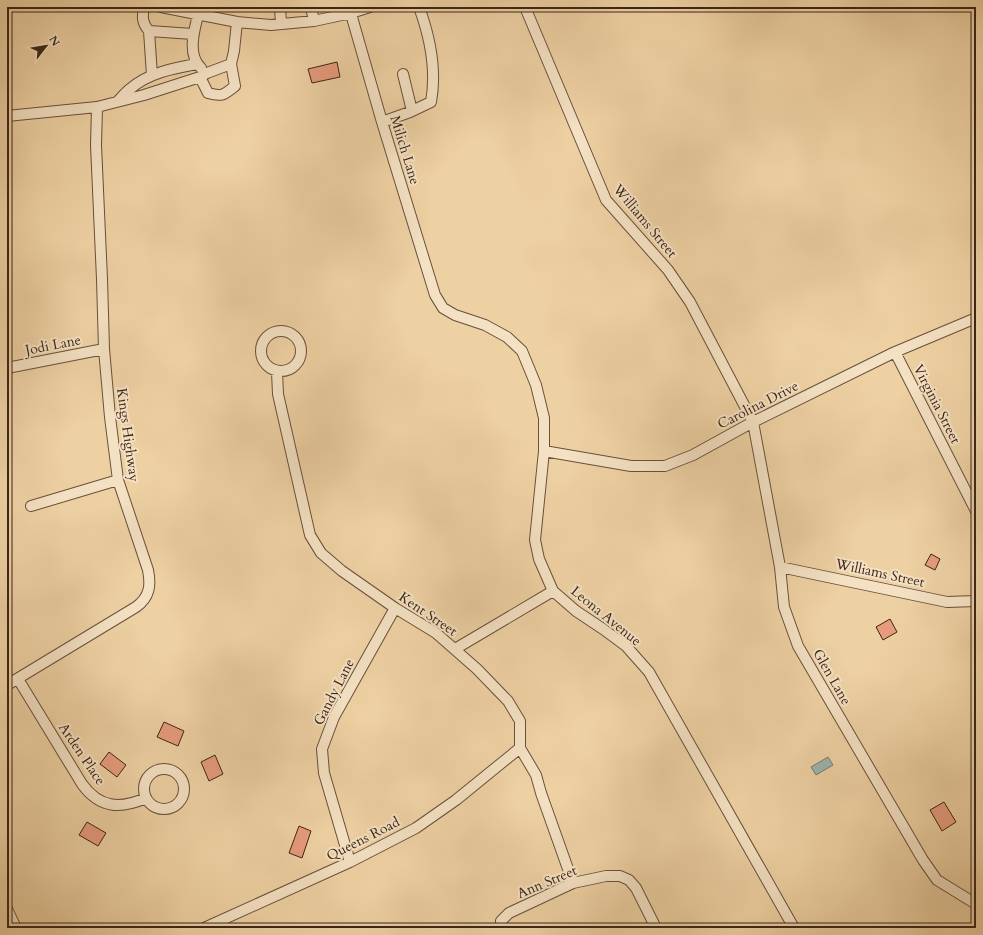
<svg xmlns="http://www.w3.org/2000/svg" width="983" height="935" font-family="Cardo,serif">
  <style>
    .water { fill: #9bb5ae; stroke: #757b72 }
    .building { fill: #e79c7e; stroke: #3b2519 }
    .lines { fill: none; stroke-linecap: round; stroke-linejoin: round }
    .minor-casing { stroke: #68503c; stroke-width: 12 }
    .minor { stroke: #f4e1c3; stroke-width: 10 }
    .labels { text-anchor: middle; dominant-baseline: central; stroke-width: 4; stroke-linejoin: round; paint-order: stroke }
    .street-label { font-size: 14px; fill: #3b2519; stroke: #f4e1c3 }
  </style>
  <rect width="100%" height="100%" fill="#eed1a3"/>
  <filter id="stains"><feTurbulence type="fractalNoise" baseFrequency=".005" numOctaves="4"/><feColorMatrix values="0 0 0 0 .2 0 0 0 0 .09 0 0 0 0 .02 0 0 0 .5 -.17"/></filter>
  <radialGradient id="worn" r=".72"><stop offset=".6" stop-color="#630" stop-opacity="0"/><stop offset="1" stop-color="#630" stop-opacity=".3"/></radialGradient>
  <path class="water" d="M828 757 833 765 816 775 811 767Z"/>
  <path class="building" d="M337 62 340 77 312 83 308 69Z
    M931 554 940 559 935 570 925 565Z
    M890 619 897 632 883 640 876 627Z
    M164 722 184 731 178 746 157 737Z
    M109 752 126 765 117 777 100 764Z
    M215 755 223 774 209 781 201 762Z
    M944 802 956 822 942 831 930 810Z
    M87 822 106 833 98 846 79 835Z
    M299 826 311 831 302 858 289 853Z"/>
  <g class="lines">
    <g class="minor-casing">
      <path id="minor" d="M144 7C142 17 142 23 149 31L193 34
        M161 7 237 22 271 25 314 21 351 13 370 7
        M280 7 281 24
        M311 7 314 21
        M349 7 382 122 435 295 443 308 455 315 485 325 507 337 522 351 536 385 544 418V451L535 540 539 559 553 591 576 611 603 629 626 646 649 672 794 928
        M525 7 606 200 668 270 690 302 753 422 780 567 784 607 798 646 923 860 937 880 976 904
        M198 15C194 31 187 55 201 68
        M149 31 152 75
        M403 74 412 111
        M200 77 208 93C222 97 224 95 235 86L231 64 234 51 237 22
        M117 102C121 98 125 93 130 89 148 73 174 68 197 64
        M7 116 97 107 144 95 200 77 207 73 231 64
        M382 122 410 112 431 102C437 69 430 37 419 7
        M261 351a20 20 0 1 1 40 0a20 20 0 1 1-40 0Z
        M895 352 976 511
        M7 368 104 349
        M277 372 278 394 310 535 321 553 342 571 395 608 436 633 477 669 508 701 520 721V748L536 775 541 793 573 883
        M544 451 631 466H665L693 455 753 422 895 352 976 318
        M31 506 118 480
        M780 567 947 602 976 601
        M455 649 553 591
        M18 679 82 784C100 809 121 809 146 798
        M7 685 136 607C150 597 151 585 148 570L118 480 110 417 104 349 102 279 96 145 97 107
        M144 789a20 20 0 1 1 40 0a20 20 0 1 1-40 0Z
        M350 862 324 773 322 749 334 717 395 608
        M7 909 16 928
        M204 928 350 862 416 828 456 800 520 748
        M503 928 501 921 509 913 573 883 606 876H620L629 880 636 888 656 928"/>
    </g>
    <use href="#minor" class="minor"/>
  </g>
  <g class="labels">
    <g class="street-label">
      <text transform="translate(405 150) rotate(73)">Milich Lane</text>
      <text transform="translate(645 221) rotate(50)">Williams Street</text>
      <text transform="translate(53 345) rotate(-11)">Jodi Lane</text>
      <text transform="translate(937 404) rotate(63)">Virginia Street</text>
      <text transform="translate(758 405) rotate(-27)">Carolina Drive</text>
      <text transform="translate(128 435) rotate(82)">Kings Highway</text>
      <text transform="translate(880 573) rotate(12)">Williams Street</text>
      <text transform="translate(428 614) rotate(34)">Kent Street</text>
      <text transform="translate(606 616) rotate(39)">Leona Avenue</text>
      <text transform="translate(832 677) rotate(60)">Glen Lane</text>
      <text transform="translate(334 692) rotate(-63)">Gandy Lane</text>
      <text transform="translate(82 754) rotate(56)">Arden Place</text>
      <text transform="translate(363 839) rotate(-27)">Queens Road</text>
      <text transform="translate(547 882) rotate(-23)">Ann Street</text>
    </g>
  </g>
  <rect width="983" height="935" fill="none" stroke="#eed1a3" stroke-width="24"/>
  <rect x="8" y="8" width="967" height="919" fill="none" stroke="#3b2519" stroke-width="2"/>
  <rect x="12" y="12" width="959" height="911" fill="none" stroke="#3b2519"/>
  <g transform="translate(46 46) rotate(59)" stroke="#f4e1c3" stroke-width="3" paint-order="stroke">
  <path d="M0-3L7 15L0 10L-7 15Z" fill="#3b2519"/>
  <text y="-6" font-size="11" font-weight="bold" text-anchor="middle" fill="#3b2519">N</text>
  </g>
  <rect width="100%" height="100%" filter="url(#stains)"/>
  <rect width="100%" height="100%" fill="url(#worn)"/>
</svg>
